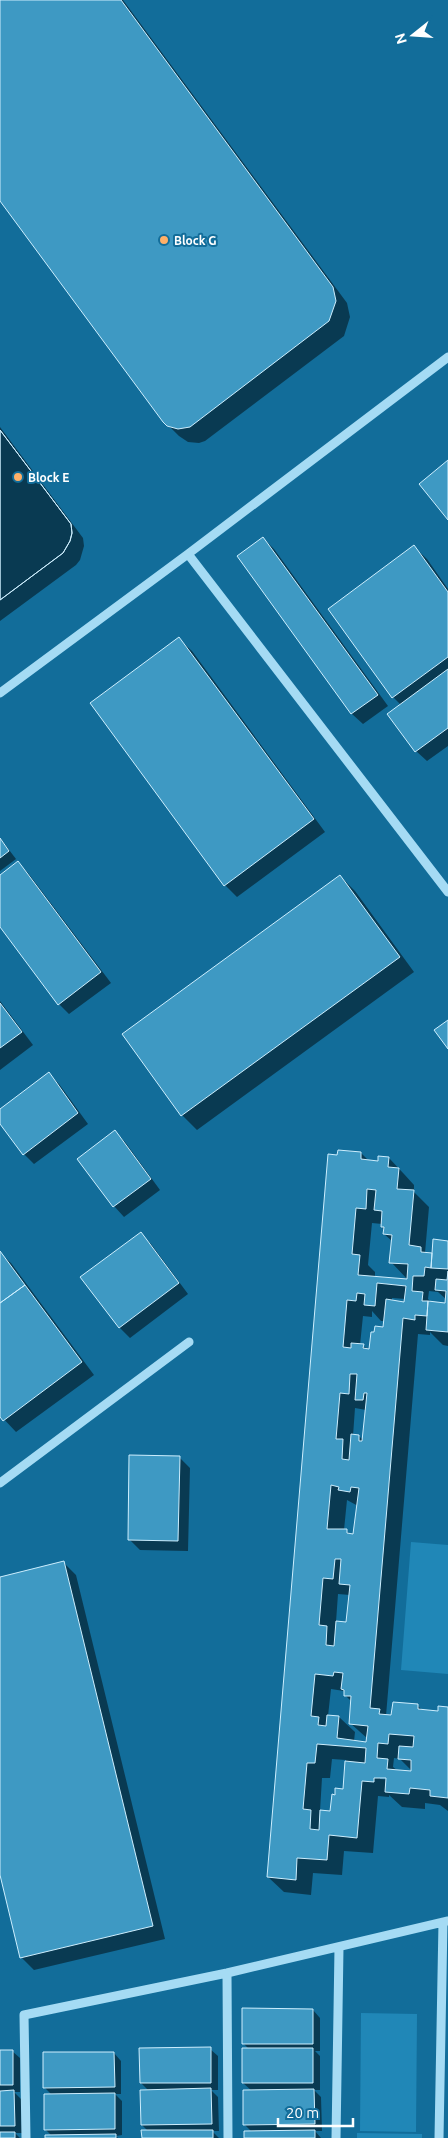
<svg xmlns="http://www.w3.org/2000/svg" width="448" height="2138" font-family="Ubuntu,sans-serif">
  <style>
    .green { fill: #2087b7 }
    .shadow { fill: #0007; fill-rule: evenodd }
    .building { fill: #3e99c3; stroke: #cdeefe; fill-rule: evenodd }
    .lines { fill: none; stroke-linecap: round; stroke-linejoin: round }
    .minor { stroke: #a5dbf4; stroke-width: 9 }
    .poi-dot { fill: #ffb068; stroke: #126d9a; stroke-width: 2 }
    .labels { text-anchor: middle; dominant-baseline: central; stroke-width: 4; stroke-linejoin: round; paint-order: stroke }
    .poi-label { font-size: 12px; font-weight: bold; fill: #fff; stroke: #126d9a; text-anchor: start }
  </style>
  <rect width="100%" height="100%" fill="#126d9a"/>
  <path class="green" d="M411 1542 448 1545V1674L401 1670Z
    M361 2013 417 2014 416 2132 360 2131Z
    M357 2133 422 2134V2138H357Z"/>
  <path class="shadow" d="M0 0H123L347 303 350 317 344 336 205 441 199 443 188 442 179 436 164 421 0 198Z
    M0 427 83 538 84 546 80 560 76 565 0 621Z
    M263 538 274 549 388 706 363 724 352 714 238 556Z
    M414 547 427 559 448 589V746L427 761 416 751 389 714 401 705 393 697Z
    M179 639 192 651 325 832 237 897 225 885Z
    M0 838 16 859 0 871Z
    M18 863 28 873 111 983 69 1014 59 1004 0 925V876Z
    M340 876 355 891 414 972 197 1130 182 1115 124 1034Z
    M0 1001 33 1045 0 1070Z
    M49 1074 59 1084 88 1124 34 1164 24 1154 0 1122V1111Z
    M115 1132 125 1142 160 1190 124 1217 114 1206Z
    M361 1153 369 1161 379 1162 389 1158 404 1174 414 1185V1192L429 1207 425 1253 434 1254 448 1242V1346L443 1345 430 1332V1335L418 1334 386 1716 392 1717 417 1705 423 1711 439 1712 448 1708V1811L440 1805 425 1803V1809L402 1807 389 1795V1797L378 1796 373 1853 344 1851 342 1875 313 1873 311 1895 284 1892 268 1877 338 1156ZM372 1223 382 1224 384 1234 392 1241 391 1262 409 1281 375 1277V1272L368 1265ZM429 1291 438 1292 447 1300 446 1304 432 1303 428 1299ZM392 1298 406 1299 405 1303 392 1301ZM372 1311 381 1321H385V1328L371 1350 360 1345 363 1316 372 1317ZM355 1408 366 1410 364 1441 359 1436H353ZM347 1500 358 1506 354 1536 344 1530ZM338 1594 350 1595 348 1623 336 1622ZM331 1689 344 1691 345 1695 352 1702 350 1723 368 1739 367 1743 354 1741 355 1732 339 1717 328 1716ZM394 1758 400 1759 414 1773 398 1771 393 1767ZM332 1759 346 1760 344 1790 336 1796 332 1812 320 1811 322 1778H330ZM380 1777H392V1780L380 1779Z
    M140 1233 151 1244 188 1294 130 1338 120 1328 82 1277Z
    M0 1253 11 1263 94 1375 16 1432 0 1415Z
    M179 1457 190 1468 188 1551 140 1550 129 1539Z
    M64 1563 76 1575 165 1939 34 1970 22 1958 0 1870V1578Z
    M313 2010 320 2018V2051H315L320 2056V2090H314L321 2097 322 2131H315L321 2138H245L252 2132 245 2125 252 2091 243 2083 249 2049 243 2043Z
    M210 2049 218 2056V2090H211L218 2097 219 2131H212L219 2138H143L149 2132 142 2125 149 2091 141 2083Z
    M0 2051H12L20 2058V2092H14L21 2099 22 2133H15L20 2138H0Z
    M114 2053 121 2061V2094H115L122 2101V2135L116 2136 118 2138H46L52 2136 45 2129 52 2095 44 2087Z"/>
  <path class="building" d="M0 0H121L333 287 336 301 329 321 190 427 178 429 167 426 163 422 0 201Z
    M0 430 71 524 72 533 70 541 63 553 0 600Z
    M0 430 71 524 72 533 70 541 63 553 0 600Z
    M448 460V520L419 484Z
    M263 537 378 695 351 714 237 556Z
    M414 545 448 592V657L392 698 328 609Z
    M179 637 314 819 224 886 90 703Z
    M448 669V728L415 752 387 714Z
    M0 838 9 851 0 858Z
    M18 861 101 972 58 1005 0 927V875Z
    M340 875 400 957 181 1116 122 1034Z
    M0 1003 22 1032 0 1048Z
    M448 1020V1049L434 1030Z
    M49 1072 78 1113 23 1155 0 1124V1109Z
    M115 1130 151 1179 113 1207 77 1159Z
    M338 1150 361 1152V1159L378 1161V1156L389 1157 388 1167 399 1168 397 1189 414 1190 409 1245 421 1247V1252L432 1253 431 1268 425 1267 424 1276H413L412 1291 423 1292 422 1301H428L427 1316 415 1315V1320L403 1318 370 1708 380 1709 379 1714 391 1715 393 1702 418 1704V1709L438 1711V1706L448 1707V1798L430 1796V1790L410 1788 409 1794 385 1792 386 1778H374V1782L362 1781 357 1838 329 1835 327 1860 297 1858 296 1880 267 1877 328 1154 337 1155ZM367 1189 376 1190 374 1210 382 1211 381 1227H384L383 1234 392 1235 389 1263 408 1264 407 1279 358 1275 360 1255 352 1254 356 1208 366 1209ZM377 1283 406 1286 404 1302 386 1299 383 1327 375 1326 374 1332H371L369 1349 363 1348 364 1344 351 1343V1348L343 1347 347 1300 356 1301 357 1293 365 1294 364 1305 375 1306ZM350 1374H357L355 1400H363L364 1393H367L362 1441H359V1435L351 1434 349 1460 342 1459 343 1439H336L340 1393 349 1394ZM331 1485 339 1487 338 1490 350 1492 351 1487 359 1488 353 1534 347 1533V1529H327ZM335 1559H341L339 1584 350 1585 346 1622 336 1621 334 1646 326 1645 327 1626 319 1625 323 1578 333 1579ZM334 1672 343 1673 341 1689 344 1690V1696H351L349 1724 368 1726 366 1742 337 1738 339 1716 327 1715 326 1726 318 1725 319 1717 311 1716 315 1674 333 1676ZM389 1734 414 1736 413 1747 399 1746 398 1759 411 1760V1771L387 1769 388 1759 377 1758 378 1743 388 1744ZM317 1744 366 1748 365 1763 345 1761 343 1789 335 1788V1795L332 1794 330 1811 320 1810 319 1830 310 1829 311 1810 303 1809 307 1763H315Z
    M141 1232 179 1283 119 1328 80 1277Z
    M433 1239 448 1241V1269L431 1268Z
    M0 1251 25 1285 0 1303Z
    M448 1271V1332L426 1330 428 1301 445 1303 446 1291 435 1290 436 1279 447 1280Z
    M25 1285 82 1362 3 1421 0 1417V1303Z
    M129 1455 180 1456 178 1541 128 1540Z
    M64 1561 153 1926 20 1958 0 1875V1577Z
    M242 2008 313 2009V2044H242Z
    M211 2047V2083H140L139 2048Z
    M242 2048H313V2083H242Z
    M0 2050H13V2085H0Z
    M43 2052H114L115 2087 43 2088Z
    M211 2088 212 2124 141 2125 140 2090Z
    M314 2089 315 2124 243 2125V2090Z
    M14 2090 15 2126H0V2091Z
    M115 2093V2129L44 2130V2094Z
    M141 2130H213V2138H142Z
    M315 2130V2138H244V2131Z
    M0 2132H15V2138H0Z
    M116 2134V2138H45V2135Z"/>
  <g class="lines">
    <path class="minor" d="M188 554 448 892
      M0 693 188 554 448 357
      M0 1483 189 1342
      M227 1973 228 2138
      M26 2138 24 2015 227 1973 448 1921
      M336 2138 339 1948
      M439 2138 443 1922"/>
  </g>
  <g class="poi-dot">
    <circle cx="164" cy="240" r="5"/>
    <circle cx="18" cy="477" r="5"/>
  </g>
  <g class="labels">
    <g class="poi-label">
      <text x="174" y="240">Block G</text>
      <text x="28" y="477">Block E</text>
    </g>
  </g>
  <g transform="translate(413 35) rotate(253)" stroke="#126d9a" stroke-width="4" paint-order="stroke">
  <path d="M0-4L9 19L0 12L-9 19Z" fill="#ffffff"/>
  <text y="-8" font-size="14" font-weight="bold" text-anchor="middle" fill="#ffffff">N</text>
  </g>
  <path d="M278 2118v8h75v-8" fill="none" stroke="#ffffff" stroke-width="2.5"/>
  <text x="286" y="2118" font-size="15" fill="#ffffff" stroke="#126d9a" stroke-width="4" paint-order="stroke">20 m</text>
</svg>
